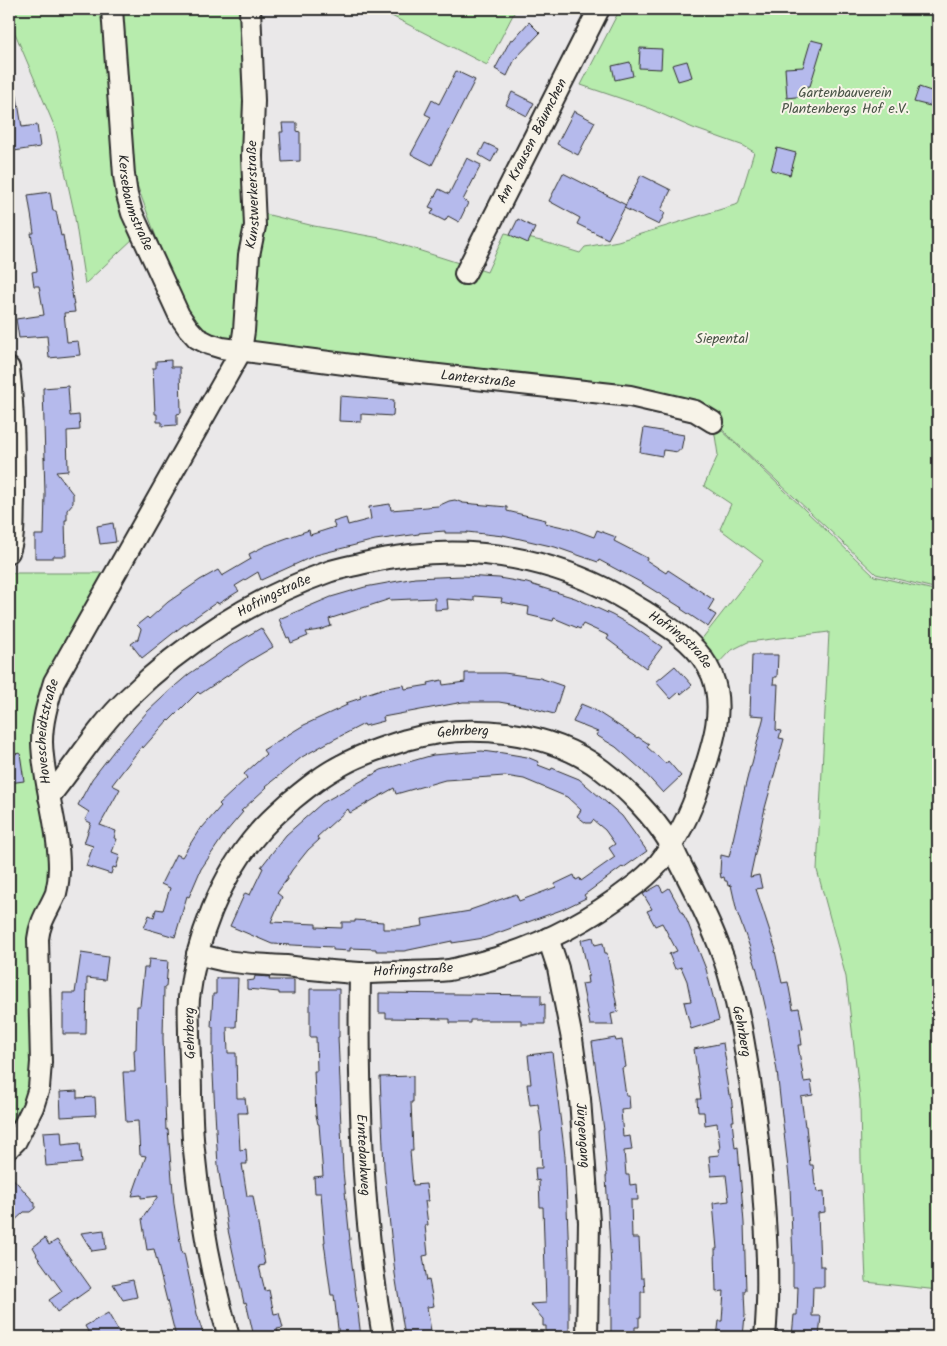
<svg xmlns="http://www.w3.org/2000/svg" width="947" height="1346" font-family="Kalam,sans-serif">
  <style>
    .green { fill: #b7ecad; stroke: #718c6c }
    .building { fill: #b5baec; stroke: #2b2b2b; fill-rule: evenodd }
    .lines { fill: none; stroke-linecap: round; stroke-linejoin: round }
    .minor-casing { stroke: #2b2b2b; stroke-width: 24 }
    .minor { stroke: #f7f3e8; stroke-width: 20 }
    .labels { text-anchor: middle; dominant-baseline: central; stroke-width: 4; stroke-linejoin: round; paint-order: stroke }
    .park-label { font-size: 14px; fill: #475245; stroke: #f7f3e8 }
    .street-label { font-size: 14px; fill: #2b2b2b; stroke: #f7f3e8 }
  </style>
  <rect width="100%" height="100%" fill="#eae8e9"/>
  <filter id="ink" filterUnits="userSpaceOnUse"><feTurbulence type="fractalNoise" baseFrequency=".02" numOctaves="2"/><feDisplacementMap in="SourceGraphic" scale="10" xChannelSelector="R" yChannelSelector="G"/><feConvolveMatrix kernelMatrix="1 2 1 2 8 2 1 2 1" color-interpolation-filters="sRGB"/></filter>
  <g filter="url(#ink)">
    <path class="green" d="M9 9H106L135 237 85 284 74 212 56 130 9 19Z
      M120 9H259L264 130 261 213 314 226 380 238 487 272 505 233 541 241 580 253 585 247 618 241 738 204 754 152 744 146 693 128 646 107 581 85 620 9H938V589L876 574 713 421 695 410 209 343 184 313 133 174Z
      M381 9H516L487 65 380 10Z
      M713 422 874 576 938 591V1290L866 1282 861 1160 860 1100 846 977 817 870 829 632 748 642 730 651 713 669 697 645 763 561 720 529 731 504 704 486 718 455Z
      M9 573H113L43 711 53 833 30 1084 24 1106 9 1133Z"/>
    <path class="building" d="M529 22 540 33 515 59 507 76 495 69 511 39 513 40Z
      M811 40 823 43 810 86 803 87 804 96 787 98 785 68 803 67Z
      M640 48 662 49 661 69 639 68Z
      M687 61 692 77 678 81 672 65Z
      M630 62 633 76 615 80 612 66Z
      M456 71 475 80 432 165 411 154 431 117 425 114 432 100 439 104Z
      M919 87 934 92 930 106 914 102Z
      M16 91 22 127 37 125 40 147 14 151 11 129H9V92Z
      M512 92 534 103 527 116 506 105Z
      M574 111 595 122 578 155 557 144Z
      M282 123H297V131L300 132V161L282 162 280 132H283Z
      M485 143 498 149 491 162 479 155Z
      M777 148 796 153 790 175 771 170Z
      M467 158 481 165 463 200 468 203 459 222 448 216 445 221 431 214 434 209 429 207 439 189 449 194Z
      M563 173 626 205 608 239 577 224 580 218 549 201Z
      M641 175 671 190 661 210 665 213 659 225 624 208Z
      M50 192 53 211H56L61 236 63 235 75 312 64 313 67 342 78 341 80 355 49 358 47 336 19 338 16 319 44 315 39 286H34L32 272 37 271 31 233H34L28 195Z
      M518 219 535 228 528 243 510 235Z
      M171 360V367H180L181 413 177 414V425L162 426V422H157V414H155L153 368H156V361Z
      M68 386 70 416 79 415 80 430 67 431 68 471 56 472 73 494V503L67 510V520H65L66 556H53V558H35V535H44L45 494 44 457 45 459 43 388Z
      M340 396 394 400 393 416 361 414V422L339 421Z
      M644 428 684 435 681 450H678V452L663 450 662 456 640 452Z
      M455 500 463 503 507 507V511L546 520 545 523 572 529 594 537 597 530 616 537 614 541 647 558 646 560 666 573 668 570 714 600 708 610 716 615 708 627 681 609 682 608 642 583 599 560 598 562 555 547 503 535V536L467 532V533H445V531L419 533V534L375 540 316 555 261 580 258 572 235 586 239 591 218 604 217 602 181 627 142 658 131 644 138 639 141 629 137 625 147 617 149 619 168 602 200 580 218 570 222 576 251 559 249 554 265 546 309 530 310 535 335 527 333 522 346 518 348 525 371 519 369 507 390 504 391 510 438 506 449 501Z
      M113 523 116 542 100 544 97 526Z
      M463 576 499 578 527 583 575 598 612 615 632 626 662 647 646 668 607 639 609 636 583 624 580 629 554 618 553 621 528 615 529 607 501 602 502 598 474 596V601L447 599 448 609 435 610V598L390 600V599L329 619 331 626 320 630 306 632 308 636 291 643 289 637 287 638 279 619 331 597 365 587 415 578Z
      M261 628 273 647 249 661 200 694 198 692 169 721 168 720 143 748 142 746 112 785 120 789 100 825 116 831 114 838 117 839 112 852 120 855 116 868 113 867 111 874 86 866 93 846 84 843 91 823 85 820 89 812 78 805 92 779 116 748 147 712 175 686 189 674 230 646Z
      M752 655H778L777 677H774L773 684H778L776 730 781 731 779 738 784 739 765 808 750 877 759 875 762 888 756 889 776 950 775 951 782 983 788 982 793 1009 799 1008 803 1028 800 1029 802 1045H798L804 1082 811 1081 813 1095 801 1097 805 1126H806L810 1165H813L815 1185 816 1184 817 1192 824 1191 825 1212 818 1213 820 1266H824V1287H813L812 1316H821L819 1337 792 1336 794 1315H797L798 1287H793V1260L790 1186 777 1071 767 1014 757 970 749 945 737 912 731 885 728 886 727 881H725L724 877 721 878 720 872 721 855 729 857 745 787 750 767H751L764 716 750 715Z
      M675 666 692 685 681 694 679 692 671 699 656 682Z
      M465 673H504L540 678 563 686 554 714 528 707 499 702H463L383 717 384 721 365 726 364 724 327 743 302 757 266 786 267 787 241 811 243 812 226 832 201 869 189 897 187 896 175 937 144 928 149 915 154 917 156 909 163 910 170 888 161 884 176 854 182 857 201 827 202 828 221 806 219 804 247 778 244 774 266 754 263 750 304 725 347 705 346 703 361 698 360 696 381 689 404 685 405 689 429 685 428 683 442 680 443 685 465 682Z
      M581 704 593 709 630 733 637 738 638 737 649 744 647 747 666 764 668 761 681 776 663 793 642 770 616 747 596 735 598 732 573 722Z
      M482 751 497 753V752L527 757 539 762 538 765 551 770 552 768 579 779 622 816 647 851 623 868 622 867 584 895 586 898 561 910 484 938 452 943V941L404 951H376V949L350 948V951L333 950V947L272 944 230 926 245 893 250 895 263 868 261 867 286 835 322 803 381 770 433 755ZM505 776 524 779 567 797 581 810 577 816 586 823H591L593 820 605 830 615 844 609 848 615 857 581 881 580 878 576 880 574 875 555 884 556 887 519 901 516 894 470 910V911L422 919 423 926 404 929H383V922L355 920V922H342V928L316 927V924L271 922 282 897 277 893 288 878H287L292 870 308 850 319 840 317 837 348 809 350 813 394 788 396 794 445 780Z
      M20 753 24 781 9 783V755Z
      M659 885 663 892 669 888 687 921 706 969 719 1020 691 1029 684 1002 691 1001 687 981 681 967 675 969 669 954 677 951 662 923 655 926 647 911 652 909 643 894Z
      M593 937 595 945 603 943 605 953H607L618 1012 611 1014 613 1025H590L582 984 588 983 587 976H589L581 940Z
      M81 953 108 957 105 980 87 978 86 1034H63V993H75Z
      M149 959 168 961 166 987H164L163 1038 166 1130 168 1129 174 1204 182 1254 184 1253 197 1314 204 1337H176L154 1249 147 1250 142 1219 158 1196 141 1198V1195L132 1196 146 1156 140 1155 138 1121 126 1122 123 1072H135L134 1050 136 1049 137 1006H140L144 968H148Z
      M255 976 270 977 269 980H294V994H279V992L247 989V981L254 980Z
      M216 978H238L236 1027H227L228 1053H236L237 1098H245L247 1113H238L240 1150 246 1149 247 1164H242L247 1196H253L265 1265 259 1266 265 1291 269 1290 274 1314 279 1313 283 1328 277 1329 279 1337H254L246 1302 244 1303 228 1230 218 1166 214 1094 212 1054H213V1027H211L213 994H216Z
      M310 989H339V1037H338L341 1104H340L343 1171 350 1240H349L361 1337H339L334 1295H331L324 1242H325L321 1193H315L314 1177 323 1176 319 1124H318L316 1115 314 1071H317L316 1037H310Z
      M379 993 541 995V1005L545 1004V1024H521V1020H470V1023H450V1019L386 1018V1013H379Z
      M615 1038 616 1041 622 1040 626 1067 622 1068 626 1096H629L630 1109 621 1110 623 1137 630 1136 632 1150 624 1151 626 1175H629L630 1185 637 1184 638 1200H631L632 1238H639L641 1278H644L645 1292H641V1317H639V1327H635V1337H611V1268L606 1176H607L603 1130H604L592 1042Z
      M723 1043 727 1069 725 1070 727 1082 729 1095H731L734 1121H732L735 1148 738 1147 744 1223 746 1291H744L745 1315 743 1337H717L719 1321H722L724 1291 716 1292 715 1249H717L713 1203 729 1201 726 1175 711 1176 709 1156 719 1155 718 1149H720L717 1123 705 1125 704 1112H698L697 1099H701L694 1049Z
      M552 1052 565 1156 569 1258V1337H548V1333H546V1326H543V1319L530 1304 546 1303 543 1207H540L539 1180 536 1181 535 1168H542L540 1132 542 1131 538 1104 530 1105 527 1084H531L528 1055Z
      M413 1076V1102H411L413 1151H410L413 1185 426 1184 428 1201H425L428 1225H425L428 1255 423 1256 427 1281 429 1280 434 1306 427 1307 432 1337H405L395 1274 384 1168 380 1077Z
      M77 1091V1098L95 1097 96 1115 61 1117 60 1092Z
      M61 1131 62 1145 80 1143 82 1163 46 1166 43 1132Z
      M9 1174 35 1203V1208L30 1212H24L9 1226Z
      M104 1230 106 1249 92 1251 81 1233Z
      M45 1238 49 1245 57 1240 91 1288 57 1312 49 1300 62 1291 36 1255 37 1254 33 1247Z
      M133 1280 137 1297 123 1300 113 1284Z
      M108 1313 122 1337H91L85 1326Z"/>
    <g class="lines">
      <g class="minor-casing">
        <g id="minor">
          <path id="s1" d="M112 9 124 175 127 195 132 213 179 315 188 328 197 338 209 344 222 348 375 368 630 396 695 411 713 422"/>
          <path id="s2" d="M465 274 599 9"/>
          <path d="M9 368C14 411 14 455 14 499 13 516 15 536 9 552"/>
          <path id="s3" d="M49 797C76 764 97 728 128 698 183 643 255 598 328 572 340 568 352 566 364 563 446 544 528 551 604 588 620 596 634 605 649 614 675 631 699 645 712 675 726 711 711 749 700 784 691 812 677 840 659 863 651 872 641 881 631 888 586 923 534 949 478 963 469 965 459 968 449 970 435 972 419 971 405 972 390 972 375 973 360 973 335 972 310 969 286 966 266 965 246 964 226 961 217 959 207 957 197 954"/>
          <path id="s4" d="M548 938 558 968 572 1039 580 1099 589 1222 587 1337"/>
          <path id="s5" d="M360 973C358 1095 362 1217 383 1337"/>
          <path id="s6" d="M9 1148 16 1141 33 1107 39 1088 41 1062 38 939C40 920 49 910 56 893 58 885 59 875 59 867 59 825 43 784 42 742 42 721 48 702 54 682L241 351 244 331 249 255 255 226 252 156 254 101 250 9"/>
          <path id="s7" d="M229 1337C211 1277 200 1213 194 1150 192 1133 192 1115 191 1097 191 1077 190 1056 189 1036 189 1023 188 1010 189 998 196 940 220 876 259 832 269 820 281 810 292 800 308 787 324 774 342 765 362 754 384 747 406 740 469 722 549 730 602 770 627 789 653 816 670 843 674 849 676 856 680 863 694 890 708 917 719 946 733 981 740 1019 746 1056 753 1097 758 1137 762 1177 766 1230 770 1284 765 1337"/>
        </g>
      </g>
      <use href="#minor" class="minor"/>
    </g>
  </g>
  <g class="labels">
    <g class="park-label">
      <text x="845" y="93">Gartenbauverein<tspan x="845" dy="16">Plantenbergs Hof e.V.</tspan></text>
      <text x="722" y="339">Siepental</text>
    </g>
    <g class="street-label">
      <text stroke="none"><textPath href="#s2" startOffset="149">Am Krausen Bäumchen</textPath></text>
      <text stroke="none"><textPath href="#s6" startOffset="1018">Kunstwerkerstraße</textPath></text>
      <text stroke="none"><textPath href="#s1" startOffset="196">Kersebaumstraße</textPath></text>
      <text stroke="none"><textPath href="#s1" startOffset="632">Lanterstraße</textPath></text>
      <text stroke="none"><textPath href="#s3" startOffset="306">Hofringstraße</textPath></text>
      <text stroke="none"><textPath href="#s3" startOffset="741">Hofringstraße</textPath></text>
      <text stroke="none"><textPath href="#s6" startOffset="430">Hovescheidtstraße</textPath></text>
      <text stroke="none"><textPath href="#s7" startOffset="759">Gehrberg</textPath></text>
      <text transform="translate(413 970) rotate(-3)">Hofringstraße</text>
      <text stroke="none"><textPath href="#s7" startOffset="1209">Gehrberg</textPath></text>
      <text transform="translate(190 1033) rotate(-91)">Gehrberg</text>
      <text stroke="none"><textPath href="#s4" startOffset="201">Jürgengang</textPath></text>
      <text stroke="none"><textPath href="#s5" startOffset="182">Erntedankweg</textPath></text>
    </g>
  </g>
  <rect width="947" height="1346" fill="none" stroke="#f7f3e8" stroke-width="30"/>
  <rect x="15" y="15" width="917" height="1316" fill="none" stroke="#2b2b2b" stroke-width="2" filter="url(#ink)"/>
</svg>
